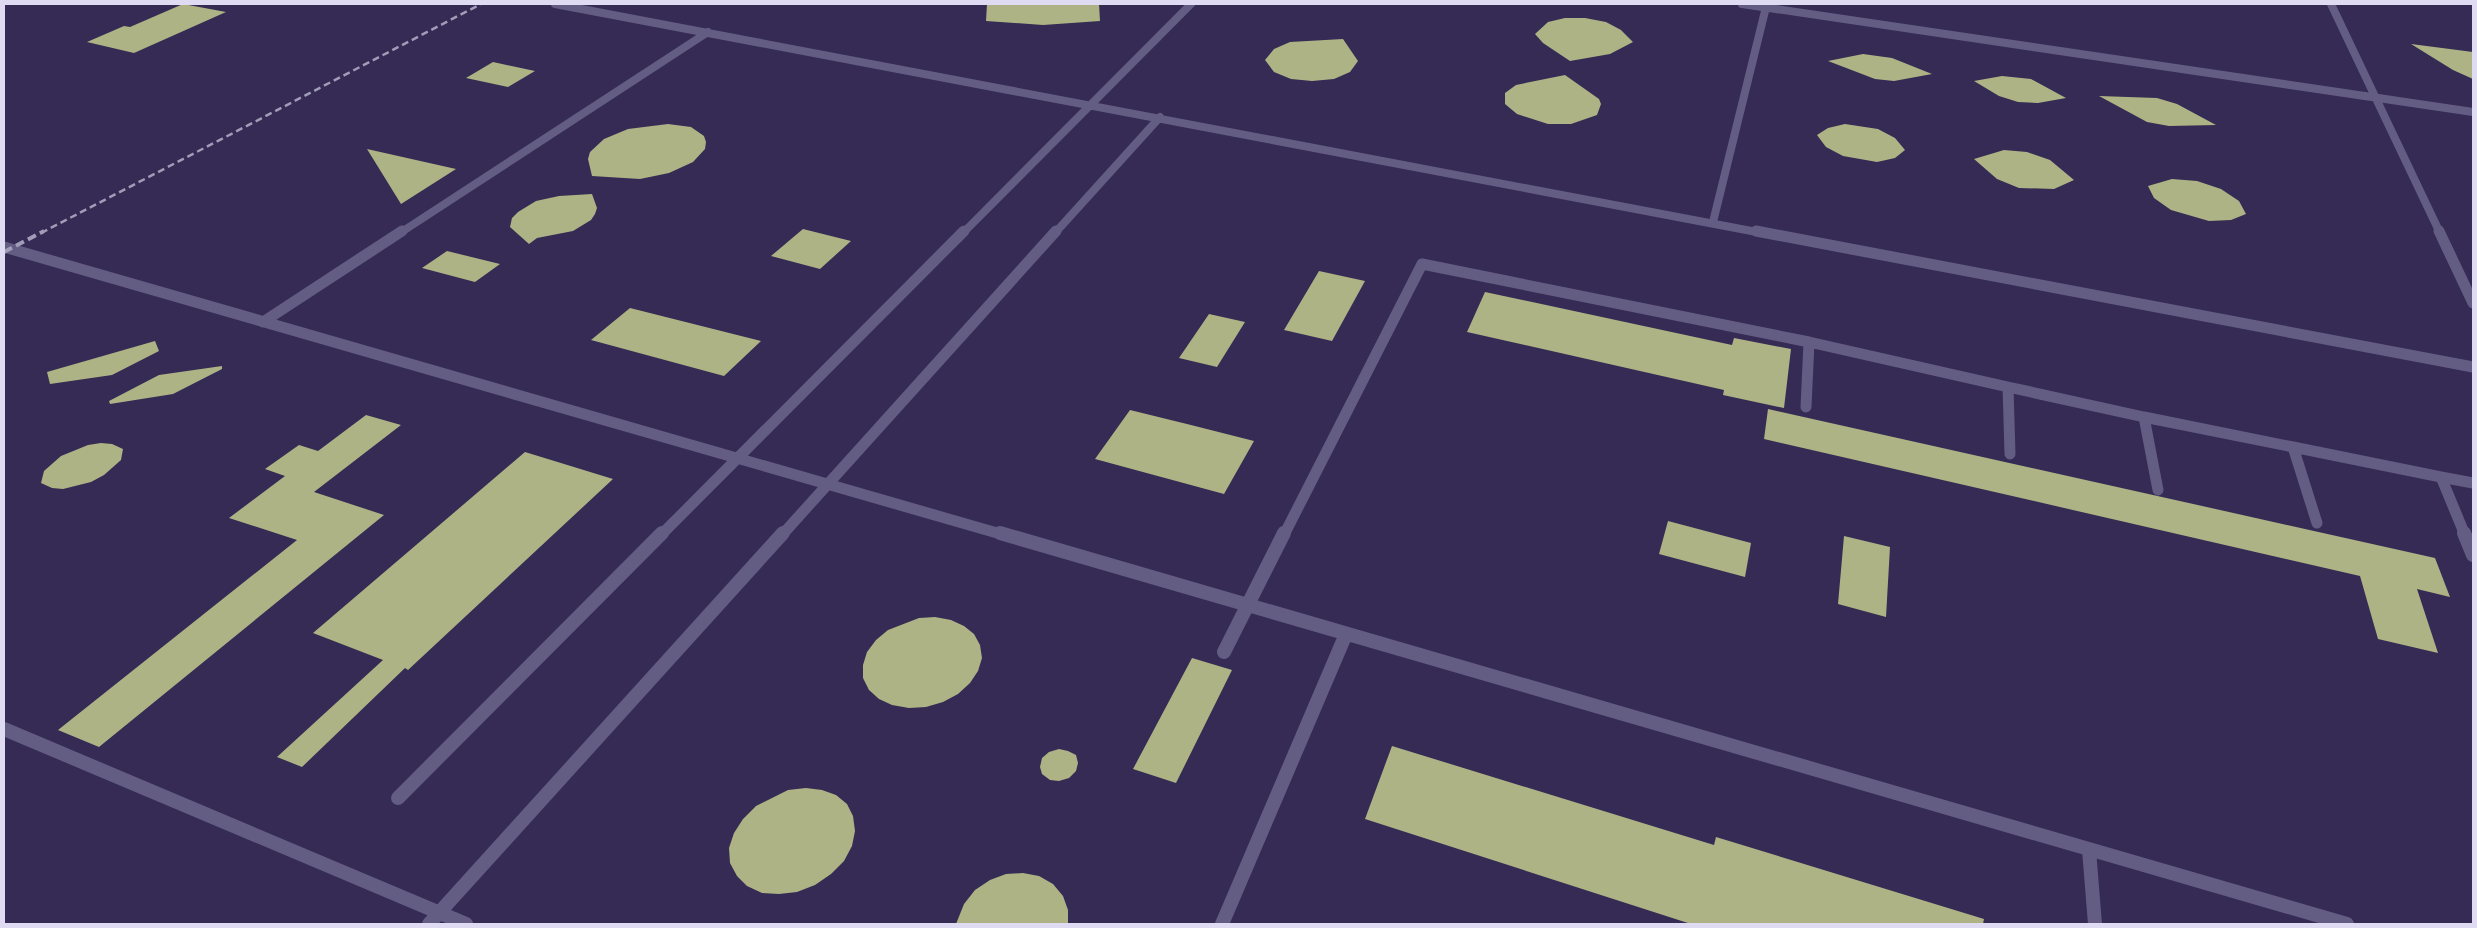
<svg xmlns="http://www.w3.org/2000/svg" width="2477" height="928" font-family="Helvetica,sans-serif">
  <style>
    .built { fill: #352b54 }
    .building { fill: #aeb385 }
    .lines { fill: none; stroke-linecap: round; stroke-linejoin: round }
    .lane-far2 { stroke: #635c83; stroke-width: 8 }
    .lane-far1 { stroke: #635c83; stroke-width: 11 }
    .lane { stroke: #635c83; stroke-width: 14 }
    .rail-far1 { stroke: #a19cb7; stroke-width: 2.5; stroke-dasharray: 7 4; stroke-linecap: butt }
    .rail { stroke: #a19cb7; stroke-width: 4; stroke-dasharray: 9 4.5; stroke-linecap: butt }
  </style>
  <rect width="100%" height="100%" fill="#2f2749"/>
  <path class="built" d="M4 4H2473V924H4Z"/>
  <path class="building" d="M183 4 226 12 134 53 87 42 124 26 130 27Z
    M987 4H1099L1100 21 1043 25 986 21Z
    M1565 18H1585L1606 22 1621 30 1633 42 1610 54 1570 61 1543 43 1535 34 1548 22Z
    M1343 39 1358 61 1350 72 1334 79 1312 81 1291 79 1274 72 1265 60 1274 49 1290 42Z
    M2411 44 2473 52V79L2453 70Z
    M1863 54 1892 58 1932 74 1894 81 1875 79 1828 61Z
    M493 62 535 71 508 87 466 78Z
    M1565 75 1599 99 1601 104 1597 115 1571 124H1548L1517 114 1505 104V93L1516 85Z
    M2002 76 2031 79 2066 98 2038 103 2018 102 1999 96 1974 81Z
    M2099 96 2157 98 2177 104 2216 125 2169 126 2147 122Z
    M668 124 691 127 704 136 706 142 705 149 693 162 669 173 640 179 592 176 588 159 590 152 604 139 628 129Z
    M1845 124 1878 129 1895 138 1905 150 1895 158 1877 162 1843 156 1826 147 1817 135 1828 128Z
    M367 149 456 169 401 204Z
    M2004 150 2027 152 2050 160 2074 180 2054 189 2019 188 1997 179 1974 159Z
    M2172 179 2197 181 2221 189 2239 201 2246 214 2231 220 2209 221 2171 210 2154 198 2148 186Z
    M592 194 597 208 595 214 591 220 573 231 537 238 529 244 510 227 512 218 518 212 536 201 559 196Z
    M803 229 851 241 820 269 771 256Z
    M447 251 500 264 475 282 422 268Z
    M1319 271 1365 281 1332 341 1284 330Z
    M1485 292 1732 345 1734 338 1791 349 1784 408 1723 395 1724 390 1467 332Z
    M630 308 761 341 724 376 591 340Z
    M1209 314 1245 322 1217 367 1179 358Z
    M155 341 159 351 112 375 50 384 47 372Z
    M222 366V369L173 394 110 404 109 401 159 375Z
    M1768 409 2435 558 2450 597 2417 589 2438 653 2378 639 2360 576 1764 439Z
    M1130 410 1191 425 1254 441 1224 494 1095 459Z
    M366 415 401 425 314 492 384 515 99 747 58 730 297 540 229 518 285 476 265 469 299 445 318 451Z
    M101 443 112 444 123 449 121 460 104 475 91 482 63 489 52 488 41 483 44 471 61 456 88 445Z
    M525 452 613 479 408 670 405 668 302 767 277 757 383 660 313 633Z
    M1668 521 1751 543 1745 577 1659 554Z
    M1844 536 1890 547 1886 617 1838 604Z
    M935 617 951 620 964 626 974 634 980 645 982 658 978 671 970 683 958 694 943 702 926 707 909 708 892 705 879 699 869 690 863 678V665L867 652 876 640 888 630 919 618Z
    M1192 658 1232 670 1176 783 1133 769Z
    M1392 746 1714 845 1716 837 1984 919 1983 924H1691L1365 819Z
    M1059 749 1068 751 1076 755 1078 763 1076 771 1069 778 1059 781 1050 780 1042 774 1040 767 1042 758 1049 752Z
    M806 788 822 790 836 795 847 804 853 816 855 831 852 846 844 861 831 874 815 885 797 892 779 894 762 893 747 886 737 876 730 863 729 848 734 833 743 819 756 806 788 790Z
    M1023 873 1039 876 1053 884 1063 896 1068 910V924H956L964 904 975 890 990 880 1006 874Z"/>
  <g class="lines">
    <path class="lane-far2" d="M555 4 1762 233
      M1742 4 2473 112
      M2331 4 2440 233
      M1713 222 1766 7
      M400 233 708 32
      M963 233 1191 4
      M1055 233 1160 117"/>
    <path class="lane-far1" d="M1756 231 2473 367
      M2439 231 2473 303
      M4 247 1004 535
      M263 322 402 231
      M1806 407 1809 342 2008 387
      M2010 454 2008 387 2144 417
      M2158 490 2144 417 2293 447
      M2317 523 2293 447 2441 477
      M661 535 964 231
      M782 535 1056 231
      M1284 535 1422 264 1809 342
      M2465 535 2441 477 2473 483"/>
    <path class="lane" d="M1000 533 2347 924
      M2464 533 2473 555
      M1224 652 1284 533
      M4 729 466 924
      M398 798 662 533
      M2089 850 2095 924
      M429 924 783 533
      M1222 924 1346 634"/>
    <path class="rail-far1" d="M41 233 481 4"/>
    <path class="rail" d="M4 252 44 231"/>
  </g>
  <rect width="2477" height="928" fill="none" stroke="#dedbf2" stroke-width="10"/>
</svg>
